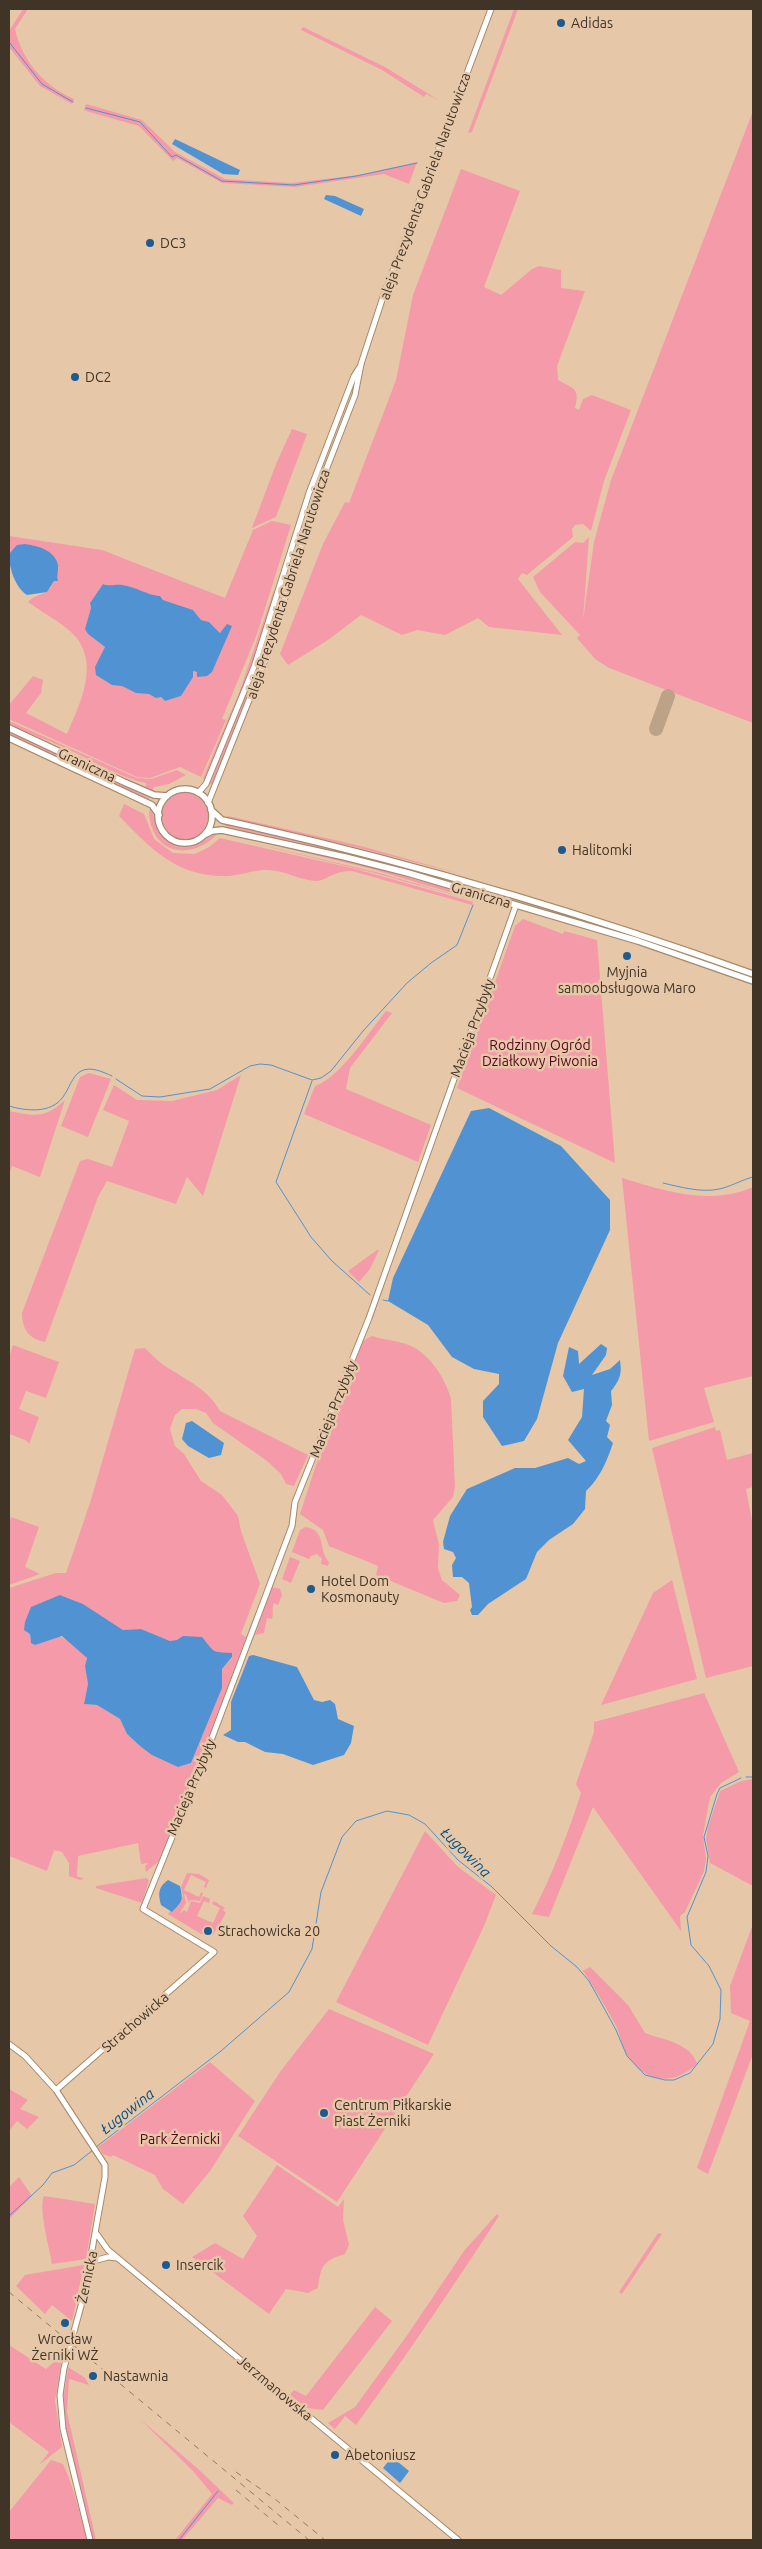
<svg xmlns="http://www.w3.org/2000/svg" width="762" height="2549" font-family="Ubuntu,sans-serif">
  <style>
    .green { fill: #f59aa8; fill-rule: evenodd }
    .water { fill: #5192d2 }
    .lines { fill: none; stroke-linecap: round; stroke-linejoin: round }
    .stream { stroke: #5192d2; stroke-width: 1 }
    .taxiway { stroke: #bca287; stroke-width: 14 }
    .tertiary-casing { stroke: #a5896a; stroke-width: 7 }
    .secondary-casing { stroke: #a5896a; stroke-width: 8 }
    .tertiary { stroke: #fff; stroke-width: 5 }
    .secondary { stroke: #fff; stroke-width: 5.5 }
    .rail { stroke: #917c66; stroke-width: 1; stroke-dasharray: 6 6; stroke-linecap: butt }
    .poi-dot { fill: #1d5a90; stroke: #e6c8a8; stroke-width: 2 }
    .labels { text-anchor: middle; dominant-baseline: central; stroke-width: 5; stroke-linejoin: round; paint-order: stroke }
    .poi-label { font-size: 14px; fill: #403427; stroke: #e6c8a8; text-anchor: start }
    .street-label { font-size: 14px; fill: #403427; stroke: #e6c8a8 }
    .park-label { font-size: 14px; fill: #590220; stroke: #e6c8a8 }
    .water-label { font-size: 15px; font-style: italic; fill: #01508a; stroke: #e6c8a8 }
  </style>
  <rect width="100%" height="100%" fill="#e6c8a8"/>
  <path class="green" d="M23 9H28L15 29C22 61 44 86 74 99L72 104 40 86 9 47V31Z
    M514 9H518L472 132 468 133Z
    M303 27 385 67 440 101 426 94 424 97 382 70 301 30Z
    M86 104 142 120 175 152 225 179 291 183 359 175 417 162 409 184 384 174 295 187 222 183 177 158 173 161 139 126 89 112 84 110Z
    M753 111V723L609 668 595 659 577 638 580 635 540 592 533 577 575 542 583 543 589 537 583 620 594 542 611 480Z
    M461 169 520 191 484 287 501 295 532 269 539 266 561 270V288L585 291 557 366 558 380C574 389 580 388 575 408L579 410 583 399 592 395 631 410 604 481 591 531 583 524 575 525 572 529 573 537 527 575 522 573 518 579 562 635 489 627 478 618 445 635 417 630 402 635 361 615 328 640 288 665 280 654 323 544 345 502 349 503 396 380 413 295Z
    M292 429 307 434 276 517 252 528 276 464Z
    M318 483 262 659 212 785 210 784 260 659Z
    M272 521 291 525 257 634 222 719 226 720 201 777 180 767 150 778 137 777 9 719V705L33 676 43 680 41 693 26 713 67 734C79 705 100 665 75 636 63 623 43 613 28 602 33 596 39 596 46 592 53 588 56 575 59 567L11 551 9 554V536L102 550 225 598 253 530ZM103 584 115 587 120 585 146 594 160 596 163 600 193 610 201 620 209 622 220 633 224 630 197 677V672L193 671 192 678 181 696 165 701C154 689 134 696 122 685 114 678 108 664 102 655L105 647 88 634 86 629 91 608 90 603Z
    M274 590 275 592 247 677 204 780 203 778 239 693Z
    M9 721 137 778 151 779 177 770 186 775 169 784 154 787 152 791 146 788V783C117 777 90 759 63 747 45 739 27 733 9 725Z
    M9 732 149 798 148 800 9 735Z
    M162 816a23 23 0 1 1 46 0a23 23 0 1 1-46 0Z
    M124 804 144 814 154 839 173 853 195 854 209 847 220 838 356 869 473 902 472 905 352 871C335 870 325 881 316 881 299 880 283 869 264 870 252 871 241 875 229 876 178 878 152 850 119 816Z
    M150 809C156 815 154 826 160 834 169 847 188 851 202 842 208 839 211 834 218 833 200 854 164 860 152 828 150 822 148 814 150 809Z
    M228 816 361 846 461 874 355 847 227 817Z
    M226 824 355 853 506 896 505 898 374 860 225 826Z
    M224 833 357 863 503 904 502 908 372 869Z
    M223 836 376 872 493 906 371 872Z
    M523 919 563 934 564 931 597 940 615 1163 457 1088 515 926Z
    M386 1011 392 1013 350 1068 346 1089 431 1125 418 1162 304 1114 315 1086C340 1078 369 1032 386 1011Z
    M89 1073 111 1079 88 1137 61 1126 80 1077Z
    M241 1075 203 1196 187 1177 176 1204 107 1181 98 1197 45 1342C29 1339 22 1329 22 1313L80 1161 88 1159 112 1167 129 1121 103 1110 114 1085 137 1100 172 1101 217 1090Z
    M65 1100 40 1177 12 1166 9 1174V1111C34 1116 45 1119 65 1100Z
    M622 1178C666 1191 709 1206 753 1187V1376L704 1388 714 1422 649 1441Z
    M377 1250H379L370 1269 359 1282 348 1271Z
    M372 1336C383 1340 395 1340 406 1344 428 1351 445 1377 451 1399L455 1486 453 1497 433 1520 439 1545 438 1568 442 1580 460 1595 457 1601 444 1603 376 1575 378 1566 329 1546 323 1530 300 1514 315 1468 363 1341Z
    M13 1345 59 1362 46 1398 26 1391 19 1409 39 1417 29 1444 27 1441 10 1434 9 1436V1358Z
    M145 1348C151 1354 158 1361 165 1366 185 1379 208 1389 220 1411L308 1455 294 1486 286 1484 281 1474 267 1461 213 1423 206 1413 196 1409H182L175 1415 170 1429 175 1446 184 1454 201 1481 222 1495 238 1516 241 1531 260 1584 241 1634 246 1637 200 1763 158 1862 146 1872 145 1866 148 1863 141 1864 138 1843 78 1856 77 1876 84 1879 80 1880 69 1876V1863L62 1852 54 1850 47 1871 9 1856V1588L56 1573H66L90 1503 135 1349ZM61 1595 83 1604 123 1630 141 1629 170 1641 206 1642C211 1653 216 1654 228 1653L232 1658 222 1669V1688L191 1763 178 1767 140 1746 127 1734 120 1719 97 1705 84 1704 88 1684 85 1666 87 1658C84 1653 79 1651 75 1647 59 1631 54 1636 35 1645L30 1639V1634L50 1600Z
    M715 1427 716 1431 720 1430 727 1460 753 1453V1487L746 1489 753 1526V1666L706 1678 652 1448Z
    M11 1517 39 1527 25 1567 40 1574 9 1585V1523Z
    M305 1527C327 1529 318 1551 329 1562L328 1566 321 1564 322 1559 317 1554 311 1556 309 1559 292 1552 300 1530Z
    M290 1557 300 1561 291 1583 282 1579Z
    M672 1580 697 1679 601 1705 653 1593Z
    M272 1587 280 1589 282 1595 278 1605 274 1603C271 1610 274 1613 272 1619L267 1618 264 1633 255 1635Z
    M704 1693 739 1772 721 1783 710 1797 703 1835 706 1859 704 1871 685 1912 680 1916 681 1931 593 1807 549 1917 532 1914C552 1875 568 1834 581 1793L576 1784 594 1732V1722Z
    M753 1779V1886L710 1863 706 1839 708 1827 720 1791 741 1781Z
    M425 1831 458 1867 496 1895 484 1926 428 2045 336 2002Z
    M187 1873 199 1874 209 1880 206 1888 204 1887 206 1882 191 1875 184 1890 199 1897 201 1892 203 1893 200 1901 190 1900 189 1903 186 1895 184 1894 186 1903 179 1914 184 1910 187 1912 191 1901 200 1903 203 1896 210 1899 209 1903 204 1901 197 1916 213 1923 220 1908 212 1904 214 1901 225 1908 223 1910 226 1913 213 1935 201 1934 168 1914 183 1896 181 1887Z
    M146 1878 149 1880 142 1903 96 1888V1886Z
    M753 1924V2054L708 2174 697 2168 750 2021 731 2013 730 1986Z
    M590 1967 628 2005 645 2033C663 2040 691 2043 697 2064 672 2087 644 2083 626 2053 621 2044 620 2033 615 2024 605 2006 595 1988 583 1971Z
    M329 2009 434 2054 337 2202 238 2136 280 2072Z
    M210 2062 255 2101 210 2171 183 2204 163 2189 155 2175 113 2155 111 2157 103 2154 98 2147Z
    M9 2089 28 2100 20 2109 39 2117 27 2129 17 2121 9 2131Z
    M277 2165 338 2207 344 2199 343 2220 349 2245 345 2254C322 2261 321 2266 318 2288L308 2293 286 2289 269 2314 192 2257 215 2243 243 2259 257 2236 243 2216Z
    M19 2177 32 2196 9 2219V2187Z
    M44 2196 95 2204 86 2259 52 2264C50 2249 38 2209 44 2196Z
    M497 2214 499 2216C453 2287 406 2356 356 2425L345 2416 335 2429 328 2423 355 2407 408 2334 464 2251Z
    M658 2233 662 2234 622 2294 619 2292Z
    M84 2265 72 2321 52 2305 45 2314 16 2286 25 2275Z
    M375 2307 392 2321 323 2410 307 2408 290 2395 294 2390 306 2396Z
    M9 2345 46 2369 55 2361 61 2363 55 2401 62 2447 39 2465 49 2452 9 2422Z
    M68 2367 85 2378 89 2385 69 2379 67 2412 96 2540H92L65 2426 63 2402Z
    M140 2419 197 2468 234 2503 232 2505 218 2498 182 2540H175L212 2494 193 2471Z
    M51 2460 63 2464C74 2488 80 2514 87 2540H9V2512Z"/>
  <path class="water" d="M175 139 240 170 238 175 223 174 172 144Z
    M326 195 335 196 364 209 361 216 324 199Z
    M25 544C38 546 55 550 58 565 59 570 56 575 58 581H54L47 592 27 595C15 587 9 568 9 554L17 545Z
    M103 584C111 587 115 584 122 585 137 587 146 595 160 596L163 600 193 610 201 620 209 622 220 633 227 624 232 626 212 672 207 676 197 677V672L193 671V677L181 696 165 701 161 697 156 698 149 694 136 693 122 686 112 685 96 675 95 667 105 647 88 634 85 629 91 608 90 603Z
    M489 1108 561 1146 610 1200V1230L558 1343 537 1419 524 1441 502 1446 483 1417V1401L499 1384V1374L474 1369 452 1357 428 1325 388 1301 393 1278 471 1111Z
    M601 1344 607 1348 606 1355 592 1375 610 1369 620 1360C622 1374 620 1380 611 1391L612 1405 606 1421 610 1425 607 1437 613 1443C607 1461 600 1478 586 1491L585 1509 573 1524 549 1540 537 1552 526 1579 488 1604 478 1615H472L470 1610 472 1607 469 1583 462 1577H453L452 1565 456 1558 453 1552 444 1549 443 1542 450 1516 467 1489 515 1468H535L568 1458 579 1464 586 1461 568 1440 582 1417 584 1389 572 1392 563 1376 569 1347 578 1351 579 1364Z
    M192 1421 224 1443 221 1455 209 1458 188 1446 182 1439 186 1423Z
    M60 1595 83 1604 123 1630 141 1629 170 1641 177 1640 183 1636 202 1637C215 1653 211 1652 232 1653V1657L222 1669V1688L191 1763 178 1767 152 1755 140 1746 127 1734 120 1719 97 1705 84 1704 88 1684 85 1666 87 1658 62 1636 35 1645 31 1643 30 1634 24 1630 25 1622 31 1607Z
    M253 1655 297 1667 314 1700 322 1702 330 1700 335 1704 338 1719 354 1726 351 1743 344 1755 313 1765 283 1754 265 1752 245 1742H238L223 1735 231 1730V1702L249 1656Z
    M168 1880 180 1886C184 1902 181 1902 172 1912L161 1905C158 1894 158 1887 168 1880Z
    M392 2457 409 2471 400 2483 383 2468Z"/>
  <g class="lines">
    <path class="stream" d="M9 42 42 84 73 102
      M86 108 140 122 172 157 176 155 222 181 294 185 356 176 417 163
      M116 1079 142 1096 160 1097 210 1089 250 1066 260 1064 271 1065 312 1080 321 1078 331 1071 363 1031 407 983 431 963 457 945 473 905
      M312 1081 276 1182 311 1237 332 1261 370 1295
      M9 1106C26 1111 51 1114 63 1097 69 1089 72 1076 81 1071 91 1066 103 1072 112 1076
      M663 1183C680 1187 702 1193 719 1189 730 1187 741 1180 753 1177
      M383 1300 388 1301
      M746 1777H753
      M96 2147 221 2051 289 1992 312 1949 321 1892 342 1837 356 1821 387 1811 409 1815 425 1824 458 1860 492 1887 551 1946 577 1967 589 1981 604 2008 616 2030 627 2056 645 2075 665 2080H674L690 2073 713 2044 720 2019 721 1990 709 1966 691 1945 687 1917 706 1872 708 1856 704 1837 717 1794 720 1788 741 1778
      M9 2216 43 2185 52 2173 74 2165 93 2150
      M179 2540 218 2491"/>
    <path class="taxiway" d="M656 729 668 696"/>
    <g class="tertiary-casing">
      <path id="tertiary" d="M198 793 206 784 254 667 309 493 354 376 361 365
        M208 803 267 655 321 483 355 395 361 364 382 300 491 9
        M9 2044 25 2056 56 2090 105 2165V2177L84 2295 64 2368 60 2395 63 2429 90 2540
        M56 2090 214 1952 143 1909 210 1743 292 1526 295 1502 369 1318 516 905
        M96 2233 108 2250 458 2540
        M90 2262 108 2257 117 2258"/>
    </g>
    <g class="secondary-casing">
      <path id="secondary" d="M9 728 124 782 154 795 167 796
        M9 738 152 805 159 815
        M158 816a27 27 0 1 1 54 0a27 27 0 1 1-54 0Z
        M211 810 222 820C403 859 579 912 753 974
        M204 835 212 831 222 830 345 857 408 873 638 941 753 981"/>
    </g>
    <use href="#tertiary" class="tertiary"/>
    <use href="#secondary" class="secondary"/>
    <path class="rail" d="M9 2292 309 2540
      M236 2472 275 2499 325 2540
      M236 2490 278 2525"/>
  </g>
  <g class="poi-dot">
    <circle cx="561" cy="23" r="5"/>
    <circle cx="150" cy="243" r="5"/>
    <circle cx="75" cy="377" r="5"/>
    <circle cx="562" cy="850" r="5"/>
    <circle cx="627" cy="956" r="5"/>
    <circle cx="311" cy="1589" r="5"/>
    <circle cx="208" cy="1931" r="5"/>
    <circle cx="324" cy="2113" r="5"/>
    <circle cx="166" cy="2265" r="5"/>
    <circle cx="65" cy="2323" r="5"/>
    <circle cx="93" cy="2376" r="5"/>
    <circle cx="335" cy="2455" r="5"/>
  </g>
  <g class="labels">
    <g class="poi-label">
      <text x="571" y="23">Adidas</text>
      <text x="160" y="243">DC3</text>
      <text x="85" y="377">DC2</text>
      <text x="572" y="850">Halitomki</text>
      <text x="627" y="972" text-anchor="middle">Myjnia<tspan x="627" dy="16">samoobsługowa Maro</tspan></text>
      <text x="321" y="1581">Hotel Dom<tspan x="321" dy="16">Kosmonauty</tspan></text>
      <text x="218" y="1931">Strachowicka 20</text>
      <text x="334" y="2105">Centrum Piłkarskie<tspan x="334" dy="16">Piast Żerniki</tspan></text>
      <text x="176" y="2265">Insercik</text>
      <text x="65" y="2339" text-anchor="middle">Wrocław<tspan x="65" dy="16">Żerniki WŻ</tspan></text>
      <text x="103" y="2376">Nastawnia</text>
      <text x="345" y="2455">Abetoniusz</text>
    </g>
    <g class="street-label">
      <text transform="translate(425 186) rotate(-70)">aleja Prezydenta Gabriela Narutowicza</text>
      <text transform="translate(288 584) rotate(-72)">aleja Prezydenta Gabriela Narutowicza</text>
      <text transform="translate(87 765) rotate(25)">Graniczna</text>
      <text transform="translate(481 895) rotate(16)">Graniczna</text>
      <text transform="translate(472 1028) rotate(-70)">Macieja Przybyły</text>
      <text transform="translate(333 1409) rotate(-68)">Macieja Przybyły</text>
      <text transform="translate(191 1787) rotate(-67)">Macieja Przybyły</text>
      <text transform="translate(135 2022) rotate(-41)">Strachowicka</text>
      <text transform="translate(87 2277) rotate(-78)">Żernicka</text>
      <text transform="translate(275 2388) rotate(40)">Jerzmanowska</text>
    </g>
    <g class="park-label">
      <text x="540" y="1045">Rodzinny Ogród<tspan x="540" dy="16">Działkowy Piwonia</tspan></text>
      <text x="180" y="2139">Park Żernicki</text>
    </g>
    <g class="water-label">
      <text transform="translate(466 1852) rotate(45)">Ługowina</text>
      <text transform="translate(127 2111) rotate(-38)">Ługowina</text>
    </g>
  </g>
  <rect width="762" height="2549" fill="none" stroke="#403427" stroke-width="20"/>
</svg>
